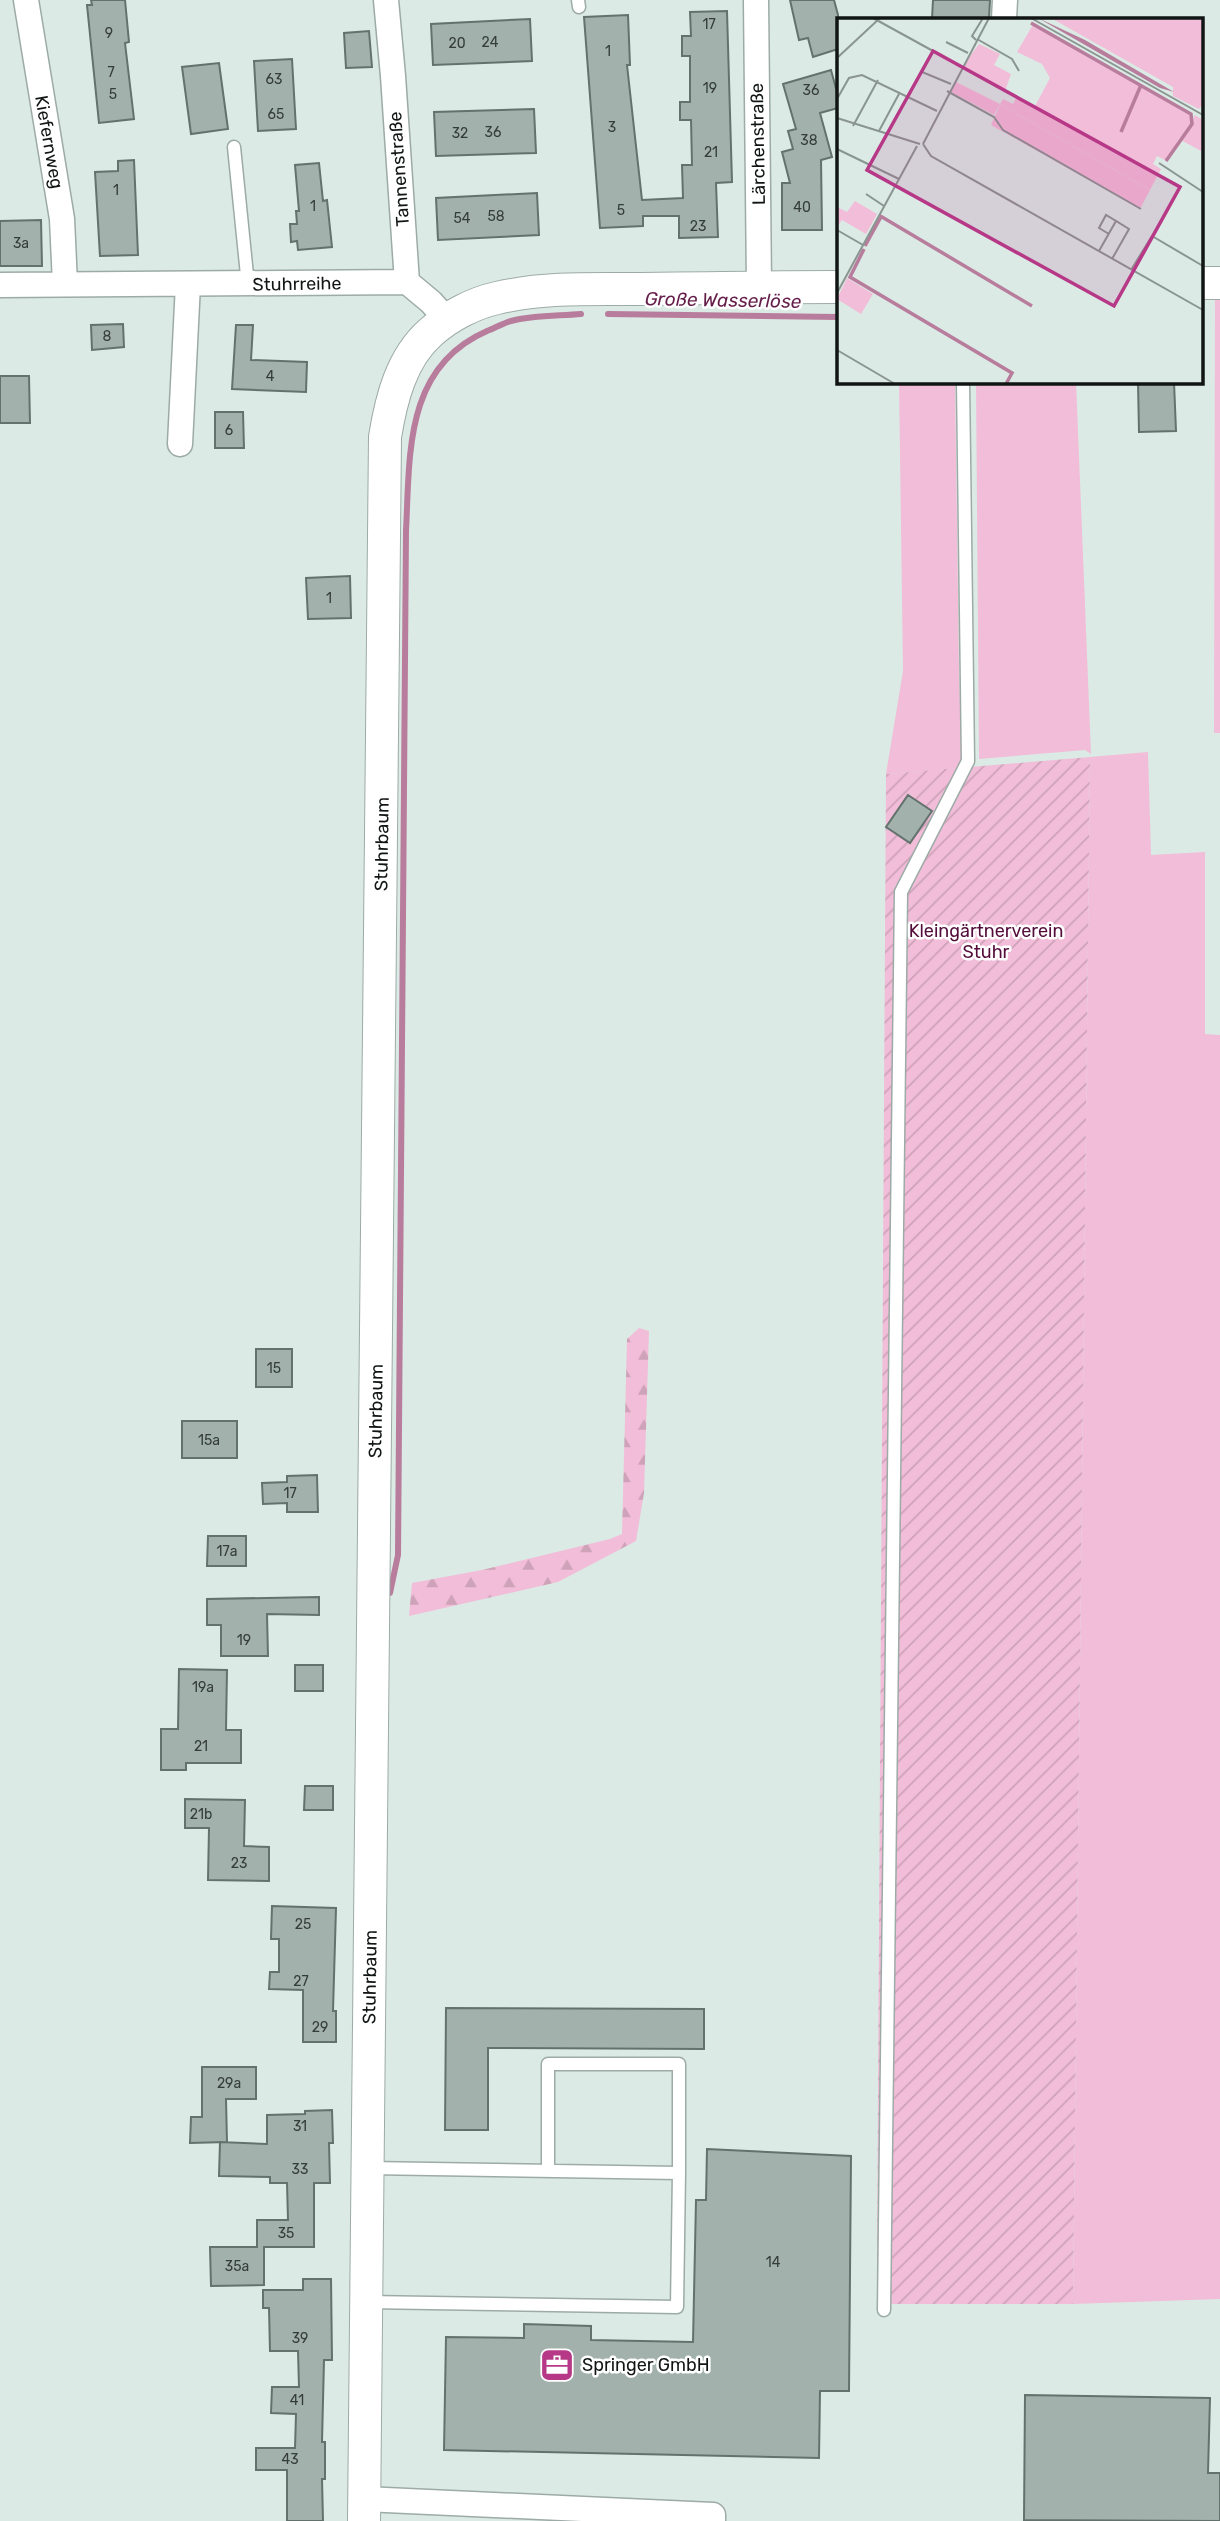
<svg xmlns="http://www.w3.org/2000/svg" width="1220" height="2521" font-family="Rubik,sans-serif">
  <style>
    .green { fill: #f2bdd8 }
    .forest { fill: url(#forest-firs) }
    .garden { fill: url(#garden-furrows) }
    .lines { fill: none; stroke-linecap: round; stroke-linejoin: round }
    .stream { stroke: #b87d9c; stroke-width: 6 }
    .building { fill: #a2b1ac; stroke: #64726e; stroke-width: 2 }
    .service-casing { stroke: #9daba7; stroke-width: 15 }
    .minor-casing { stroke: #9daba7; stroke-width: 27 }
    .tertiary-casing { stroke: #9daba7; stroke-width: 34 }
    .service { stroke: #fff; stroke-width: 12 }
    .minor { stroke: #fff; stroke-width: 24 }
    .tertiary { stroke: #fff; stroke-width: 32 }
    .labels { text-anchor: middle; dominant-baseline: central; stroke-width: 5; stroke-linejoin: round; paint-order: stroke }
    .number-label { font-size: 14px; fill: #353d3b }
    .street-label { font-size: 18px; fill: #111615; stroke: #fff }
    .park-label { font-size: 18px; fill: #540d3b; stroke: #fff }
    .poi-label { font-size: 18px; fill: #111615; stroke: #fff; text-anchor: start }
    .water-label { font-size: 19px; font-style: italic; fill: #641e49; stroke: #fff }
    .inset-river { fill: none; stroke: #b87d9c; stroke-width: 3.5 }
    .inset-road { fill: none; stroke: #8a9592; stroke-width: 2 }
    .view { fill: #b63886; fill-opacity: 0.15; stroke: #b63886; stroke-width: 3.5 }
    .inset-edge { fill: none; stroke: #111615; stroke-width: 3.5 }
  </style>
  <defs>
    <pattern id="forest-firs" width="22" height="20" patternUnits="userSpaceOnUse" patternTransform="scale(1.75)"><rect width="22" height="20" fill="#f2bdd8"/><path d="M5 1l3.5 6h-7zM16 11l3.5 6h-7z" fill="#cea2b8"/></pattern>
    <pattern id="garden-furrows" width="10" height="10" patternUnits="userSpaceOnUse" patternTransform="scale(1.75)"><rect width="10" height="10" fill="#f2bdd8"/><path d="M-1 1l2-2M0 10L10 0M9 11l2-2" fill="none" stroke="#cea2b8"/></pattern>
  </defs>
  <rect width="100%" height="100%" fill="#dbeae5"/>
  <path class="green" d="M1215 291H1220V733H1214Z
    M899 382H955L959 669 962 768 886 774 903 671Z
    M976 382H1076L1091 754 1085 750 979 759Z
    M1148 752 1151 855 1205 852V1034L1220 1035V2299L1073 2304 1090 757Z"/>
  <path class="forest" d="M639 1328 649 1331 644 1493 636 1541 558 1582 409 1616 412 1583 482 1570 610 1539 622 1534 627 1339Z"/>
  <path class="garden" d="M1090 757 1073 2304H880L877 2262 886 774Z"/>
  <g class="lines">
    <path class="stream" d="M608 314 838 317
      M390 1593 398 1555 406 531C410 454 404 367 487 331 495 328 503 323 511 321 533 315 559 316 581 314"/>
  </g>
  <path class="building" d="M91 0H125L129 42 125 43 134 119 99 123 87 5H92Z
    M790 0H834L838 15V49L813 57 808 38 799 40Z
    M933 0H990L989 19H932Z
    M727 11 732 182 716 183 718 237 679 238V216H643V226L600 228 584 17 628 15 630 65H627L642 200 683 198 682 165H692L691 120H680V102H690V56H682V36H691L690 12Z
    M530 19 532 61 433 65 431 24Z
    M369 31 372 67 346 68 344 33Z
    M292 59 296 129 258 131 254 61Z
    M219 63 228 129 191 134 182 67Z
    M831 70 838 96V108L820 113 832 157 821 160 822 230H782V183H790L782 152 793 149 788 131 796 129 783 84Z
    M534 109 536 153 436 156 434 112Z
    M134 160 138 255 100 256 95 172 118 171V161Z
    M319 163 323 201 327 200 332 247 298 250 297 241 291 242 290 224H297L296 211H299L295 165Z
    M537 193 539 235 438 240 436 198Z
    M41 220 42 266H0V221Z
    M123 324 124 347 92 350 91 325Z
    M236 325H253L251 360 307 362 306 392 232 389Z
    M0 376H29L30 423H0Z
    M1138 382H1174L1176 431 1139 432Z
    M215 412H243L244 448H215Z
    M350 576 351 618 308 619 306 578Z
    M908 795 932 811 910 843 886 827Z
    M256 1349H292V1387H256Z
    M182 1421H237V1458H182Z
    M317 1475 318 1512H287V1503L263 1504 262 1483 287 1482V1476Z
    M208 1536H246V1566H207Z
    M319 1597V1615L267 1614 268 1656H221V1625H207V1599Z
    M295 1665H323V1691H295Z
    M179 1669 227 1670 226 1730H241V1763H186V1770H161V1729H178Z
    M305 1786H333V1810H304Z
    M185 1799 245 1800 244 1846 269 1847V1881L208 1880 209 1828H185Z
    M272 1906 336 1908 333 2011H336V2042H303V1990L269 1989 270 1972H279V1939H271Z
    M446 2008 704 2009V2049L488 2048V2130H445Z
    M202 2067H256V2099H226L227 2142 190 2143 191 2117H202Z
    M332 2110 333 2143H329L330 2183H314V2247H264V2285L211 2286 210 2247H257V2220H288L287 2183H270V2177L219 2176 220 2142 267 2144V2115L305 2114V2111Z
    M707 2149 851 2156 849 2391H820L819 2458 444 2450 446 2337 524 2338V2324L591 2326V2340L693 2342 696 2200H706Z
    M303 2279H331L332 2360H324L322 2442H325V2479H322L323 2521H287V2470H256V2448H295L296 2414 271 2413 272 2387H299L298 2351H270L269 2308H263V2290H303Z
    M1025 2395 1210 2398 1208 2473H1220V2521L1024 2520Z"/>
  <g class="lines">
    <g class="service-casing">
      <path id="service" d="M578 0 579 7
        M234 147 248 285
        M548 2171V2064H679V2173
        M367 2302 677 2307 679 2173 368 2168
        M884 2310 901 892 968 761 963 382"/>
    </g>
    <g class="minor-casing">
      <path id="minor" d="M26 0 62 219 65 284
        M386 0 393 76 407 282 431 302 447 320
        M756 0 759 287
        M1004 19 1005 0
        M0 285 407 282
        M180 444 188 284
        M364 2499 713 2515V2521"/>
    </g>
    <g class="tertiary-casing">
      <path id="tertiary" d="M1201 283H1220
        M364 2521 385 437C391 400 401 358 431 332 449 316 474 303 497 298 544 287 593 289 641 289 707 288 773 287 838 287"/>
    </g>
    <use href="#service" class="service"/>
    <use href="#minor" class="minor"/>
    <use href="#tertiary" class="tertiary"/>
  </g>
  <defs>
    <g id="office-square" transform="scale(1.75)"><rect x="-9" y="-9" width="18" height="18" rx="4" fill="#b63886" stroke="#fff"/><path d="M-6-3h4V-5.5h4V-3h4V5H-6ZM-1-4.5V-3h2v-1.5ZM-6 0V1H6V0Z" fill="#fff"/></g>
  </defs>
  <g fill-rule="evenodd">
    <use href="#office-square" x="557" y="2365"/>
  </g>
  <g class="labels">
    <g class="number-label">
      <text x="709" y="24">17</text>
      <text x="109" y="33">9</text>
      <text x="490" y="42">24</text>
      <text x="457" y="43">20</text>
      <text x="608" y="51">1</text>
      <text x="111" y="72">7</text>
      <text x="274" y="79">63</text>
      <text x="710" y="88">19</text>
      <text x="811" y="90">36</text>
      <text x="113" y="94">5</text>
      <text x="276" y="114">65</text>
      <text x="612" y="127">3</text>
      <text x="493" y="132">36</text>
      <text x="460" y="133">32</text>
      <text x="809" y="140">38</text>
      <text x="711" y="152">21</text>
      <text x="116" y="190">1</text>
      <text x="313" y="206">1</text>
      <text x="802" y="207">40</text>
      <text x="621" y="210">5</text>
      <text x="496" y="216">58</text>
      <text x="462" y="218">54</text>
      <text x="698" y="226">23</text>
      <text x="21" y="243">3a</text>
      <text x="107" y="336">8</text>
      <text x="270" y="376">4</text>
      <text x="229" y="430">6</text>
      <text x="329" y="598">1</text>
      <text x="274" y="1368">15</text>
      <text x="209" y="1440">15a</text>
      <text x="290" y="1493">17</text>
      <text x="227" y="1551">17a</text>
      <text x="244" y="1640">19</text>
      <text x="203" y="1687">19a</text>
      <text x="201" y="1746">21</text>
      <text x="201" y="1814">21b</text>
      <text x="239" y="1863">23</text>
      <text x="303" y="1924">25</text>
      <text x="301" y="1981">27</text>
      <text x="320" y="2027">29</text>
      <text x="229" y="2083">29a</text>
      <text x="300" y="2126">31</text>
      <text x="300" y="2169">33</text>
      <text x="286" y="2233">35</text>
      <text x="773" y="2262">14</text>
      <text x="237" y="2266">35a</text>
      <text x="300" y="2338">39</text>
      <text x="297" y="2400">41</text>
      <text x="290" y="2459">43</text>
    </g>
    <g class="street-label">
      <text transform="translate(49 142) rotate(80)">Kiefernweg</text>
      <text transform="translate(758 144) rotate(-91)">Lärchenstraße</text>
      <text transform="translate(399 169) rotate(-94)">Tannenstraße</text>
      <text transform="translate(297 284) rotate(-1)">Stuhrreihe</text>
      <text transform="translate(382 844) rotate(-89)">Stuhrbaum</text>
      <text transform="translate(376 1411) rotate(-89)">Stuhrbaum</text>
      <text transform="translate(370 1977) rotate(-89)">Stuhrbaum</text>
    </g>
    <g class="park-label">
      <text x="986" y="931">Kleingärtnerverein<tspan x="986" dy="21">Stuhr</tspan></text>
    </g>
    <g class="poi-label">
      <text x="582" y="2365">Springer GmbH</text>
    </g>
    <g class="water-label">
      <text transform="translate(723 300) rotate(1)">Große Wasserlöse</text>
    </g>
  </g>
  <g transform="translate(837 18)">
    <rect width="366" height="366" fill="#dbeae5"/>
    <path d="M214 0H366V86L362 91 336 78V69ZM197 5 303 68 302 73 304 69 352 95 355 102 350 114 358 97 366 102V134L342 121 330 143 320 138 316 146 324 151 313 172 163 86 157 97 114 74 119 64 163 86 166 81 176 86 179 80 197 90 213 60 205 46 180 34ZM142 26 163 36 157 47 174 56 168 73 125 49ZM18 183 40 196 29 216 5 202 0 209V189L10 194ZM10 260 36 276 24 296 0 281Z" fill="#f2bdd8"/>
    <path d="M163 86 313 172 303 191 154 107Z" fill="#f2bdd8"/>
    <path d="M201 0 248 22 337 74 323 70Z" fill="#b87d9c"/>
    <path class="inset-river" d="M194 5 354 96 355 106 329 143M284 114 304 67M45 199 195 288M28 228 45 197M27 231 13 259 175 355 169 366"/>
    <path class="inset-road" d="M36 0 96 33M194 0 366 97M140 21 175 41 182 53M139 22 135 18 146 0M109 24 131 35M0 40 43 0M89 46 85 54 114 66M110 73 157 99 166 112 304 191M0 81 12 60 25 57 100 93M0 100 83 126M16 108 41 62M42 113 63 74M86 126 94 138 366 292M86 126 152 0M0 131 62 161M322 145 366 174M29 176 47 188M0 212 26 227M272 216 262 210 269 197 279 203M262 233 279 203 292 211 275 241M294 252 315 218 366 248M0 275 80 128M0 332 58 366"/>
    <path class="view" d="M96 33 343 169 277 288 30 152Z"/>
    <rect width="366" height="366" class="inset-edge"/>
  </g>
</svg>
